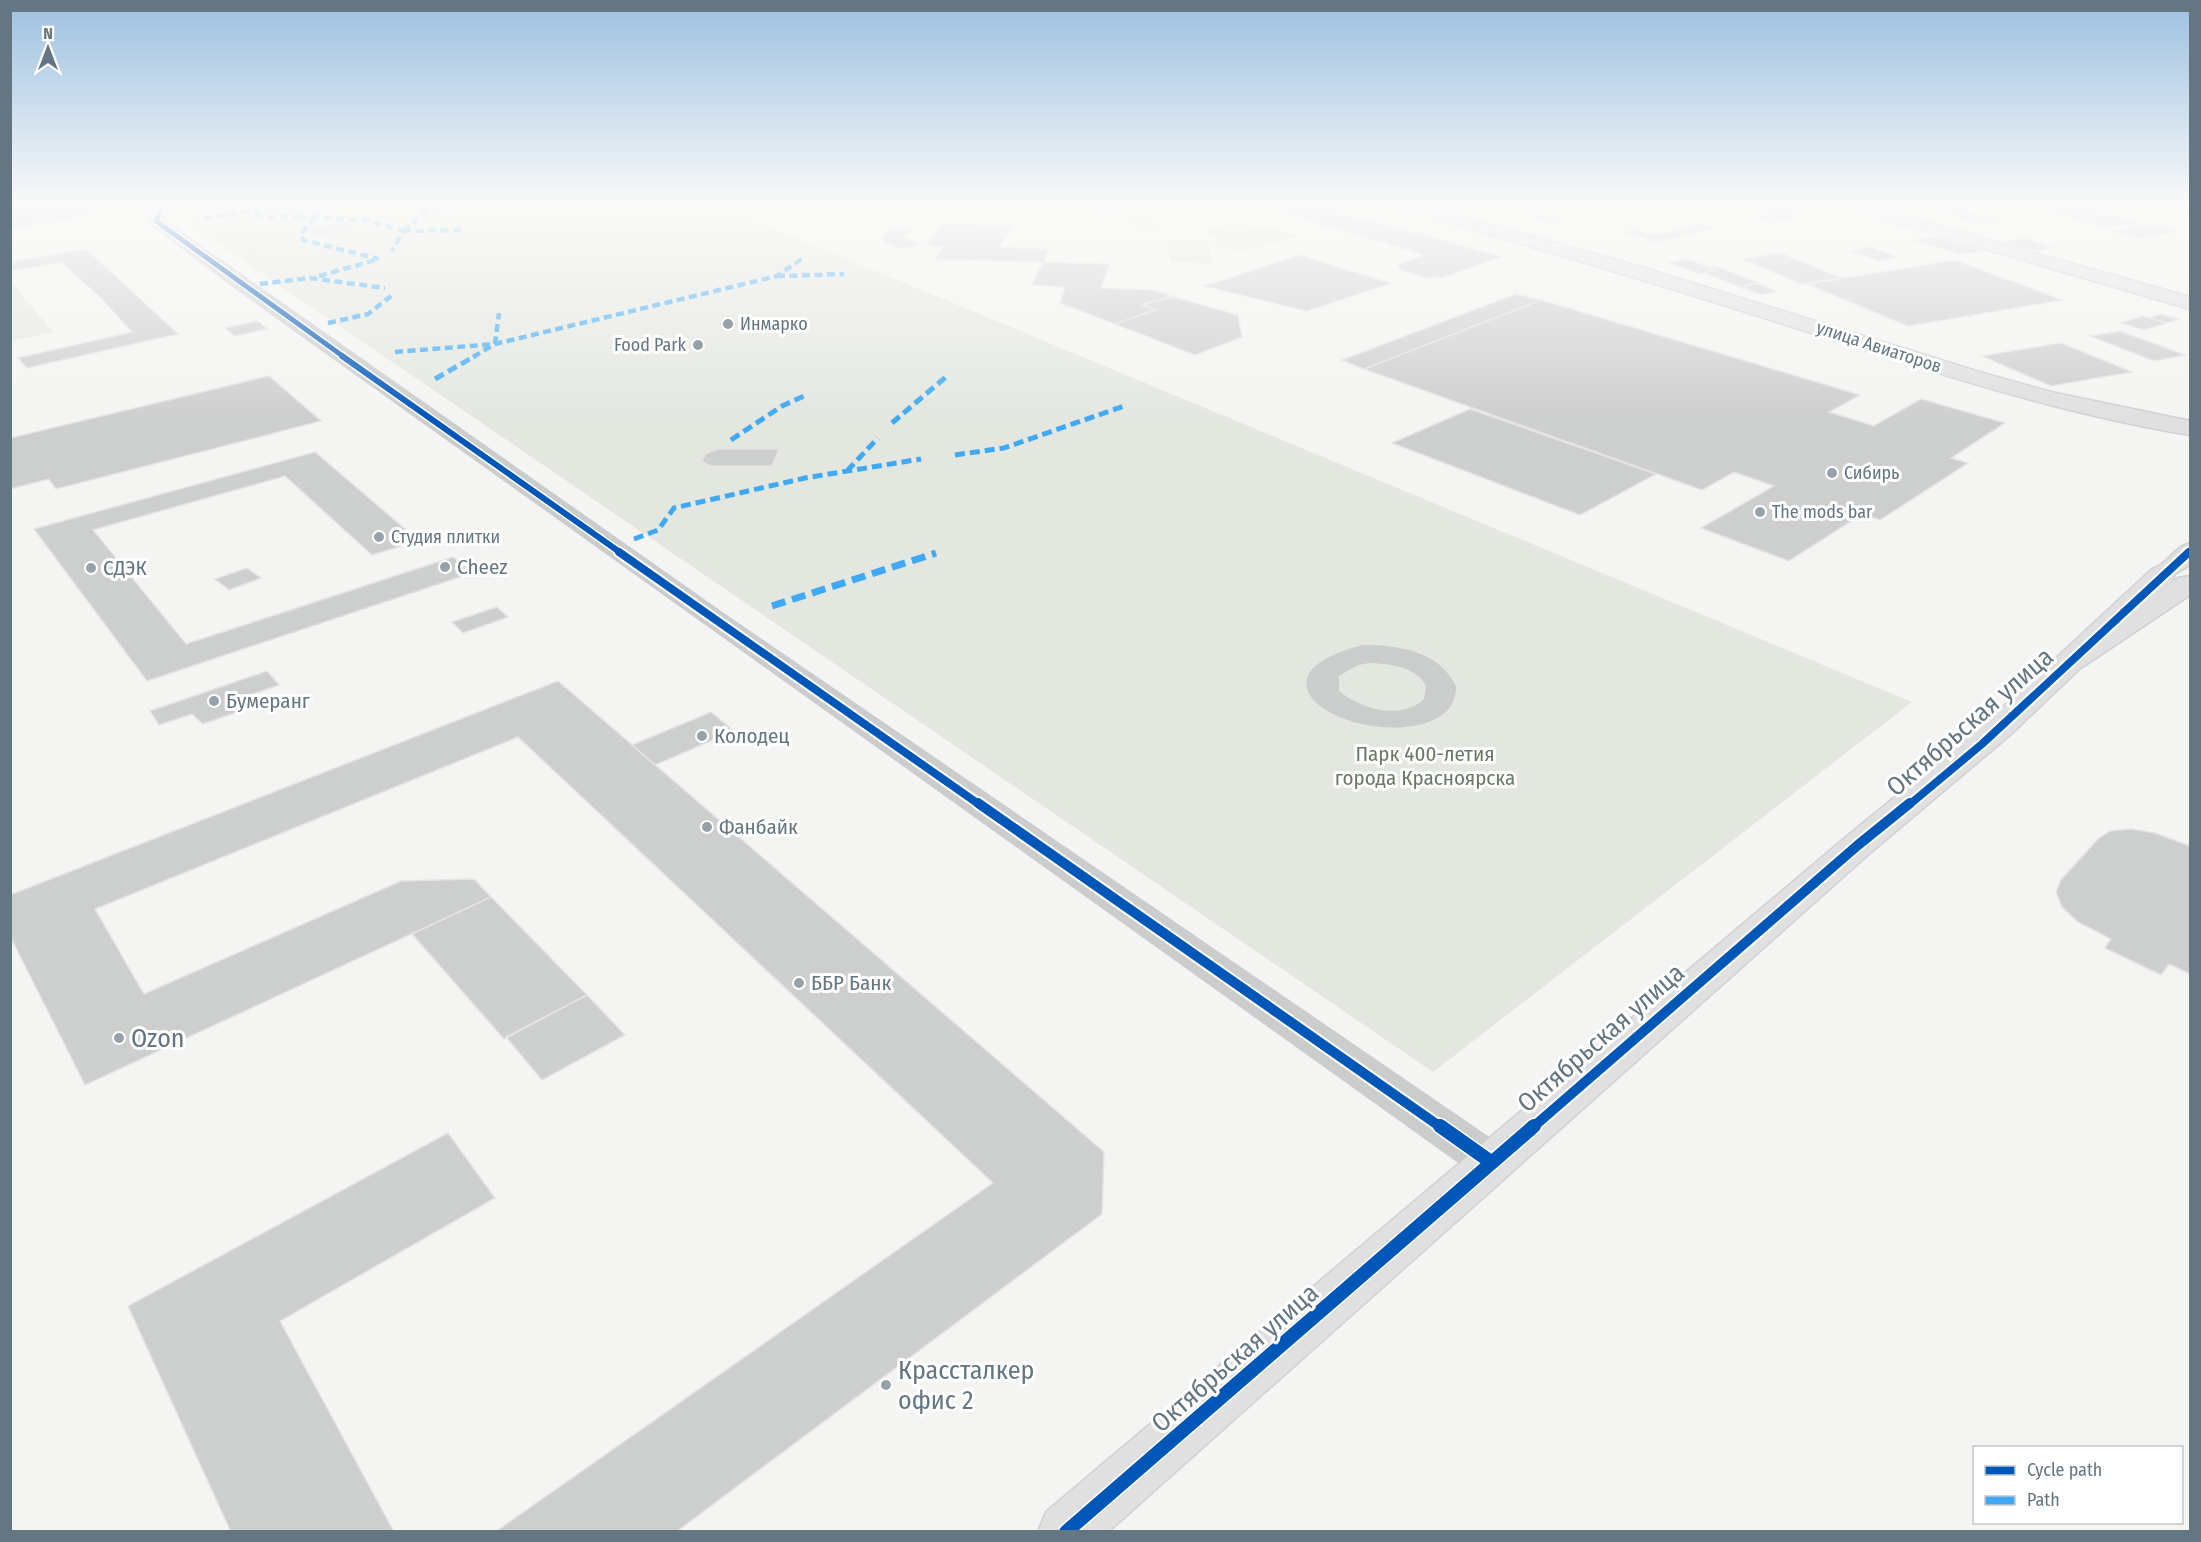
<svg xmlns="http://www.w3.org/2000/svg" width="2201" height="1542" font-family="'Fira Sans Condensed',sans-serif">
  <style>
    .green { fill: #e4e7e0 }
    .water { fill: #cad3d5 }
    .building { fill: #cdcfce; stroke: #e3e3e2; stroke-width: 1.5 }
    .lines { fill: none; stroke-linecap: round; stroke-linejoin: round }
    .secondary-casing { stroke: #d0d2d2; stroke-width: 3 }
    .primary-casing { stroke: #d0d0d0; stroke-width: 3 }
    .street { fill: #cbcdcd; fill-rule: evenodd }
    .secondary { fill: #e0e0e0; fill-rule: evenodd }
    .primary { fill: #e0e0e0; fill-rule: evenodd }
    .quiet-far2 { stroke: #3fa9f5; stroke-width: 4.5; stroke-dasharray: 8 4.5; stroke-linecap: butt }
    .quiet-far1 { stroke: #3fa9f5; stroke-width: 5; stroke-dasharray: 10 5; stroke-linecap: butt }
    .quiet { stroke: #3fa9f5; stroke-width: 7; stroke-dasharray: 14 7; stroke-linecap: butt }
    .cycleway-far4-casing { stroke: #fff; stroke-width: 8 }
    .cycleway-far3-casing { stroke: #fff; stroke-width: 9 }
    .cycleway-far2-casing { stroke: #fff; stroke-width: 12 }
    .cycleway-far1-casing { stroke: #fff; stroke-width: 14 }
    .cycleway-casing { stroke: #fff; stroke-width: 17 }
    .cycleway-far4 { stroke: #0057b8; stroke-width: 5 }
    .cycleway-far3 { stroke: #0057b8; stroke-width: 6 }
    .cycleway-far2 { stroke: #0057b8; stroke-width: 8 }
    .cycleway-far1 { stroke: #0057b8; stroke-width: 10 }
    .cycleway { stroke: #0057b8; stroke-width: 14 }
    .poi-dot { fill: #96a2a9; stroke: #fff; stroke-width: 2 }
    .labels { text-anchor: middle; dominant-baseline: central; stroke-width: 6; stroke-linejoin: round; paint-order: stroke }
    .far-poi-label { font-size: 18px; fill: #647682; stroke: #fff; text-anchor: start }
    .far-street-label { font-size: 18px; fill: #647682; stroke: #fff }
    .poi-label { font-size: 21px; fill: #647682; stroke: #fff; text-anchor: start }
    .park-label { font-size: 21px; fill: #697963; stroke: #fff }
    .near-street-label { font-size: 26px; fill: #647682; stroke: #fff }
    .near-poi-label { font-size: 26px; fill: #647682; stroke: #fff; text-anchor: start }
  </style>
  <rect width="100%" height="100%" fill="#f4f4f2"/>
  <path class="green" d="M194 204H715L1912 702 1433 1072 187 222Z
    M1099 204 1168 225 1150 230 1124 222 1126 212H1104L1088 207Z
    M1112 204H1180L1151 217Z
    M1235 223C1255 230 1277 227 1297 236L1240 252 1216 245V236L1203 232Z
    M1167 240H1208L1212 263 1170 262Z
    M11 282 53 332 11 341Z"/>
  <path class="water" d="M340 222H353L351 226 330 233 328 237H310L313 230Z"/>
  <path class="building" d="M10 204H85L97 214 10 229Z
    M978 204H1060L1039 207Z
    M1250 204H1311L1502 257 1444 277 1427 278 1400 270 1398 264 1425 255Z
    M1740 204H1768L1806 216 1771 223 1753 217 1770 213Z
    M1915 204H1947L2001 220 1981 224Z
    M2067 204H2074L2140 222 2107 229 2039 209Z
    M1099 213H1122L1121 217H1098Z
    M1539 214 1561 220 1550 223 1528 217Z
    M942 223 1012 226 999 247 1049 249 1043 262 935 259 944 247 926 246Z
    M1700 224 1716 228 1685 235 1671 231Z
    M2151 224 2178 231 2138 239 2112 231Z
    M891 228 910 229 902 237 921 244 902 249 883 241V236Z
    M1637 229 1653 235 1671 231 1685 235 1656 242 1625 232Z
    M1935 237 1983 251 1959 254 1913 240Z
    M2025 238 2053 248 2035 251 2007 242Z
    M1870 247 1899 257 1880 261 1851 251Z
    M86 249 178 334 27 368 18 358 132 332 102 299 61 262 10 271V262Z
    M1781 253 1841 278 1801 284 1742 259Z
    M1299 255 1391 283 1307 311 1205 286Z
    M1686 259 1708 267 1716 270 1700 274 1669 263Z
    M1955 260 2062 300 1908 326 1807 284Z
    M1043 262 1110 264 1101 288 1153 290 1174 297 1144 303 1145 306 1155 310 1115 324 1060 303 1065 287 1032 285Z
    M1715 266 1760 283 1741 287 1704 273 1716 270 1708 267Z
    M1756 283 1777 291 1762 295 1741 287Z
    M1516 294 1541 300 1364 369 1342 360Z
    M1170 296 1238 315 1242 337 1195 355 1115 324 1155 310 1143 305Z
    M1541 300 1860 395 1829 412 1874 426 1921 399 2005 423 1951 458 1968 463 1880 520 1862 514 1789 561 1701 528 1774 486 1734 472 1702 490 1364 369Z
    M2161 314 2179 319 2167 323 2149 318Z
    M2143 316 2149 318 2167 323 2144 330 2120 323Z
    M258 321 267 329 235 336 225 328Z
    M2120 331 2185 355 2154 361 2090 336Z
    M2061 343 2132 372 2051 386 1982 356Z
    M269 376 321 421 56 489 49 479 10 489V438Z
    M1470 409 1656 474 1580 515 1392 443Z
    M717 449H779L772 466H711L702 462 705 454Z
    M315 452 419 541 372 555 285 476 93 530 186 644 453 557 472 573 147 681 34 529Z
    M247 568 261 578 229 590 215 579Z
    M497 607 508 617 463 633 452 622Z
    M267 671 279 685 247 696 258 705 203 724 192 714 159 725 150 711Z
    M558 681 1104 1152 1102 1214 676 1532H495L993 1183 518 737 95 909 144 994 401 881 474 879 491 897 85 1085 10 936V895Z
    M711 712 734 731 655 765 632 745Z
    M2131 829 2155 833 2190 846V974L2169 964 2161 975 2105 948 2111 939 2078 922 2062 907 2056 892 2061 880 2098 839 2110 831Z
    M491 897 587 995 504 1039 412 934Z
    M587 995 625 1035 542 1080 506 1037Z
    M448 1133 495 1198 280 1321 394 1532H231L128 1306Z"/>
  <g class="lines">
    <g class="secondary-casing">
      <path id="secondary" d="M2190 543V565L2175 574 2172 581 2010 735 1870 853 1108 1532H1038L1046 1512 1846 837 1988 721 2152 569C2166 566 2174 547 2190 543Z"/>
    </g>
    <g class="primary-casing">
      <path id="primary" d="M1391 204H1415L1628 263 1983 373 2051 392 2190 421V435C2050 412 1915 366 1780 323 1652 282 1523 244 1393 207Z
        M1839 204H1863L2190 297V309L1841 207Z
        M2190 576V595L2084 666 2074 669 2064 666 2059 660 2064 654 2178 578Z"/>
    </g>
    <path class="street" d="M156 204H172L165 220 724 613 1507 1149 1513 1162 1507 1175 1491 1180 1475 1175 238 291 150 225 148 221Z
      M1363 645C1399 645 1439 651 1456 686 1457 707 1441 719 1423 724 1344 744 1240 676 1363 645ZM1370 663C1389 664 1416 666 1426 686L1424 699C1401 721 1361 709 1339 691V676L1358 665Z"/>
    <use href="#secondary" class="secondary"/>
    <use href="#primary" class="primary"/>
    <path class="quiet-far2" d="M211 204 220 209
      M292 204 304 217 366 220 403 231 392 251
      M255 216 304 217
      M315 217 301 234 303 240 379 259
      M204 218 304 204
      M403 231 464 230
      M403 231 426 211 454 205
      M319 276 379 259
      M777 276 844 274
      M260 284 310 278 385 288
      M328 323 368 314 395 293
      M395 352 495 344 499 313
      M473 357 495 344 777 276 803 258"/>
    <path class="quiet-far1" d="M435 379 475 356
      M892 423 947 376
      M731 440 782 406 804 396
      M955 455 1004 448 1127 405
      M847 471 878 438
      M634 539 658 530 674 508 805 478 921 459"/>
    <path class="quiet" d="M772 606 936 553"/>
    <g class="cycleway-far4-casing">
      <path id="cycleway-far4" d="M164 204 156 221 344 357"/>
    </g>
    <g class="cycleway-far3-casing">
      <path id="cycleway-far3" d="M342 356 621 553
        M2188 553 2190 551"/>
    </g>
    <g class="cycleway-far2-casing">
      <path id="cycleway-far2" d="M619 552 980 805
        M1909 805 1982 744 2189 552"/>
    </g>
    <g class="cycleway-far1-casing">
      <path id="cycleway-far1" d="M978 803 1442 1128
        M1532 1128 1858 845 1910 803"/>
    </g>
    <g class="cycleway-casing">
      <path id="cycleway" d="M1440 1126 1491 1162
        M1066 1532 1534 1126"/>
    </g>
    <use href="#cycleway-far4" class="cycleway-far4"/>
    <use href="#cycleway-far3" class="cycleway-far3"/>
    <use href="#cycleway-far2" class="cycleway-far2"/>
    <use href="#cycleway-far1" class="cycleway-far1"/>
    <use href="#cycleway" class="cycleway"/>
  </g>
  <linearGradient id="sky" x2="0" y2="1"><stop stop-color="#9cc0e0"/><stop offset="0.49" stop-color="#fafaf9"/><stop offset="1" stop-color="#fafaf9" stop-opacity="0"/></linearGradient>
  <rect width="2201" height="419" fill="url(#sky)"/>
  <g class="poi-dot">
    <circle cx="728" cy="324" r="6"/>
    <circle cx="698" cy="345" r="6"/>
    <circle cx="1832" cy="473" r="6"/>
    <circle cx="1760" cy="512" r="6"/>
    <circle cx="379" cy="537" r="6"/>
    <circle cx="445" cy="567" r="6"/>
    <circle cx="91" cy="568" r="6"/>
    <circle cx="214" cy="701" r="6"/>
    <circle cx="702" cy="736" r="6"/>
    <circle cx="707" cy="827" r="6"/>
    <circle cx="799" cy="983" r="6"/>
    <circle cx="119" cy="1038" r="6"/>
    <circle cx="886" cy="1385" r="6"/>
  </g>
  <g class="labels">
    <g class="far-poi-label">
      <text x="740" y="324">Инмарко</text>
      <text x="686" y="345" text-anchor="end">Food Park</text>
      <text x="1844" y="473">Сибирь</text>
      <text x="1772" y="512">The mods bar</text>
      <text x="391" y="537">Студия плитки</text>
    </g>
    <g class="far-street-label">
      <text transform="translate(1879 347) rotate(18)">улица Авиаторов</text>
    </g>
    <g class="poi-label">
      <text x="457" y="567">Cheez</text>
      <text x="103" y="568">СДЭК</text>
      <text x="226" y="701">Бумеранг</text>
      <text x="714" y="736">Колодец</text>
      <text x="719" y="827">Фанбайк</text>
      <text x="811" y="983">ББР Банк</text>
    </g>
    <g class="park-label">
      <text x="1425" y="754">Парк 400-летия<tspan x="1425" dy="24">города Красноярска</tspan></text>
    </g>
    <g class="near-street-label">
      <text transform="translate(1970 722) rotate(-41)">Октябрьская улица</text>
      <text transform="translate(1601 1038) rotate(-41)">Октябрьская улица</text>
      <text transform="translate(1235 1358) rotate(-41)">Октябрьская улица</text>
    </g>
    <g class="near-poi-label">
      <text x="131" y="1038">Ozon</text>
      <text x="898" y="1370">Крассталкер<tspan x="898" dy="30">офис 2</tspan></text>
    </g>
  </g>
  <rect width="2201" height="1542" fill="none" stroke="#647682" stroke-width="24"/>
  <rect x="1973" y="1446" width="210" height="78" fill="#ffffff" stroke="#c1c8cd" stroke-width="1.5"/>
  <rect x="1985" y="1466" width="30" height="9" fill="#0057b8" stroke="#c1c8cd" stroke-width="1.5"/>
  <text x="2027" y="1476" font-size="18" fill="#647682">Cycle path</text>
  <rect x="1985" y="1496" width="30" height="9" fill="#3fa9f5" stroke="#c1c8cd" stroke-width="1.5"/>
  <text x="2027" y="1506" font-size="18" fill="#647682">Path</text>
  <g transform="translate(48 48)" stroke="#ffffff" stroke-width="4.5" paint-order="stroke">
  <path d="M0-4.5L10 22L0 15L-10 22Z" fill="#647682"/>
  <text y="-9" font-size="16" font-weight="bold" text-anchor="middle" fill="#647682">N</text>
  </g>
</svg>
